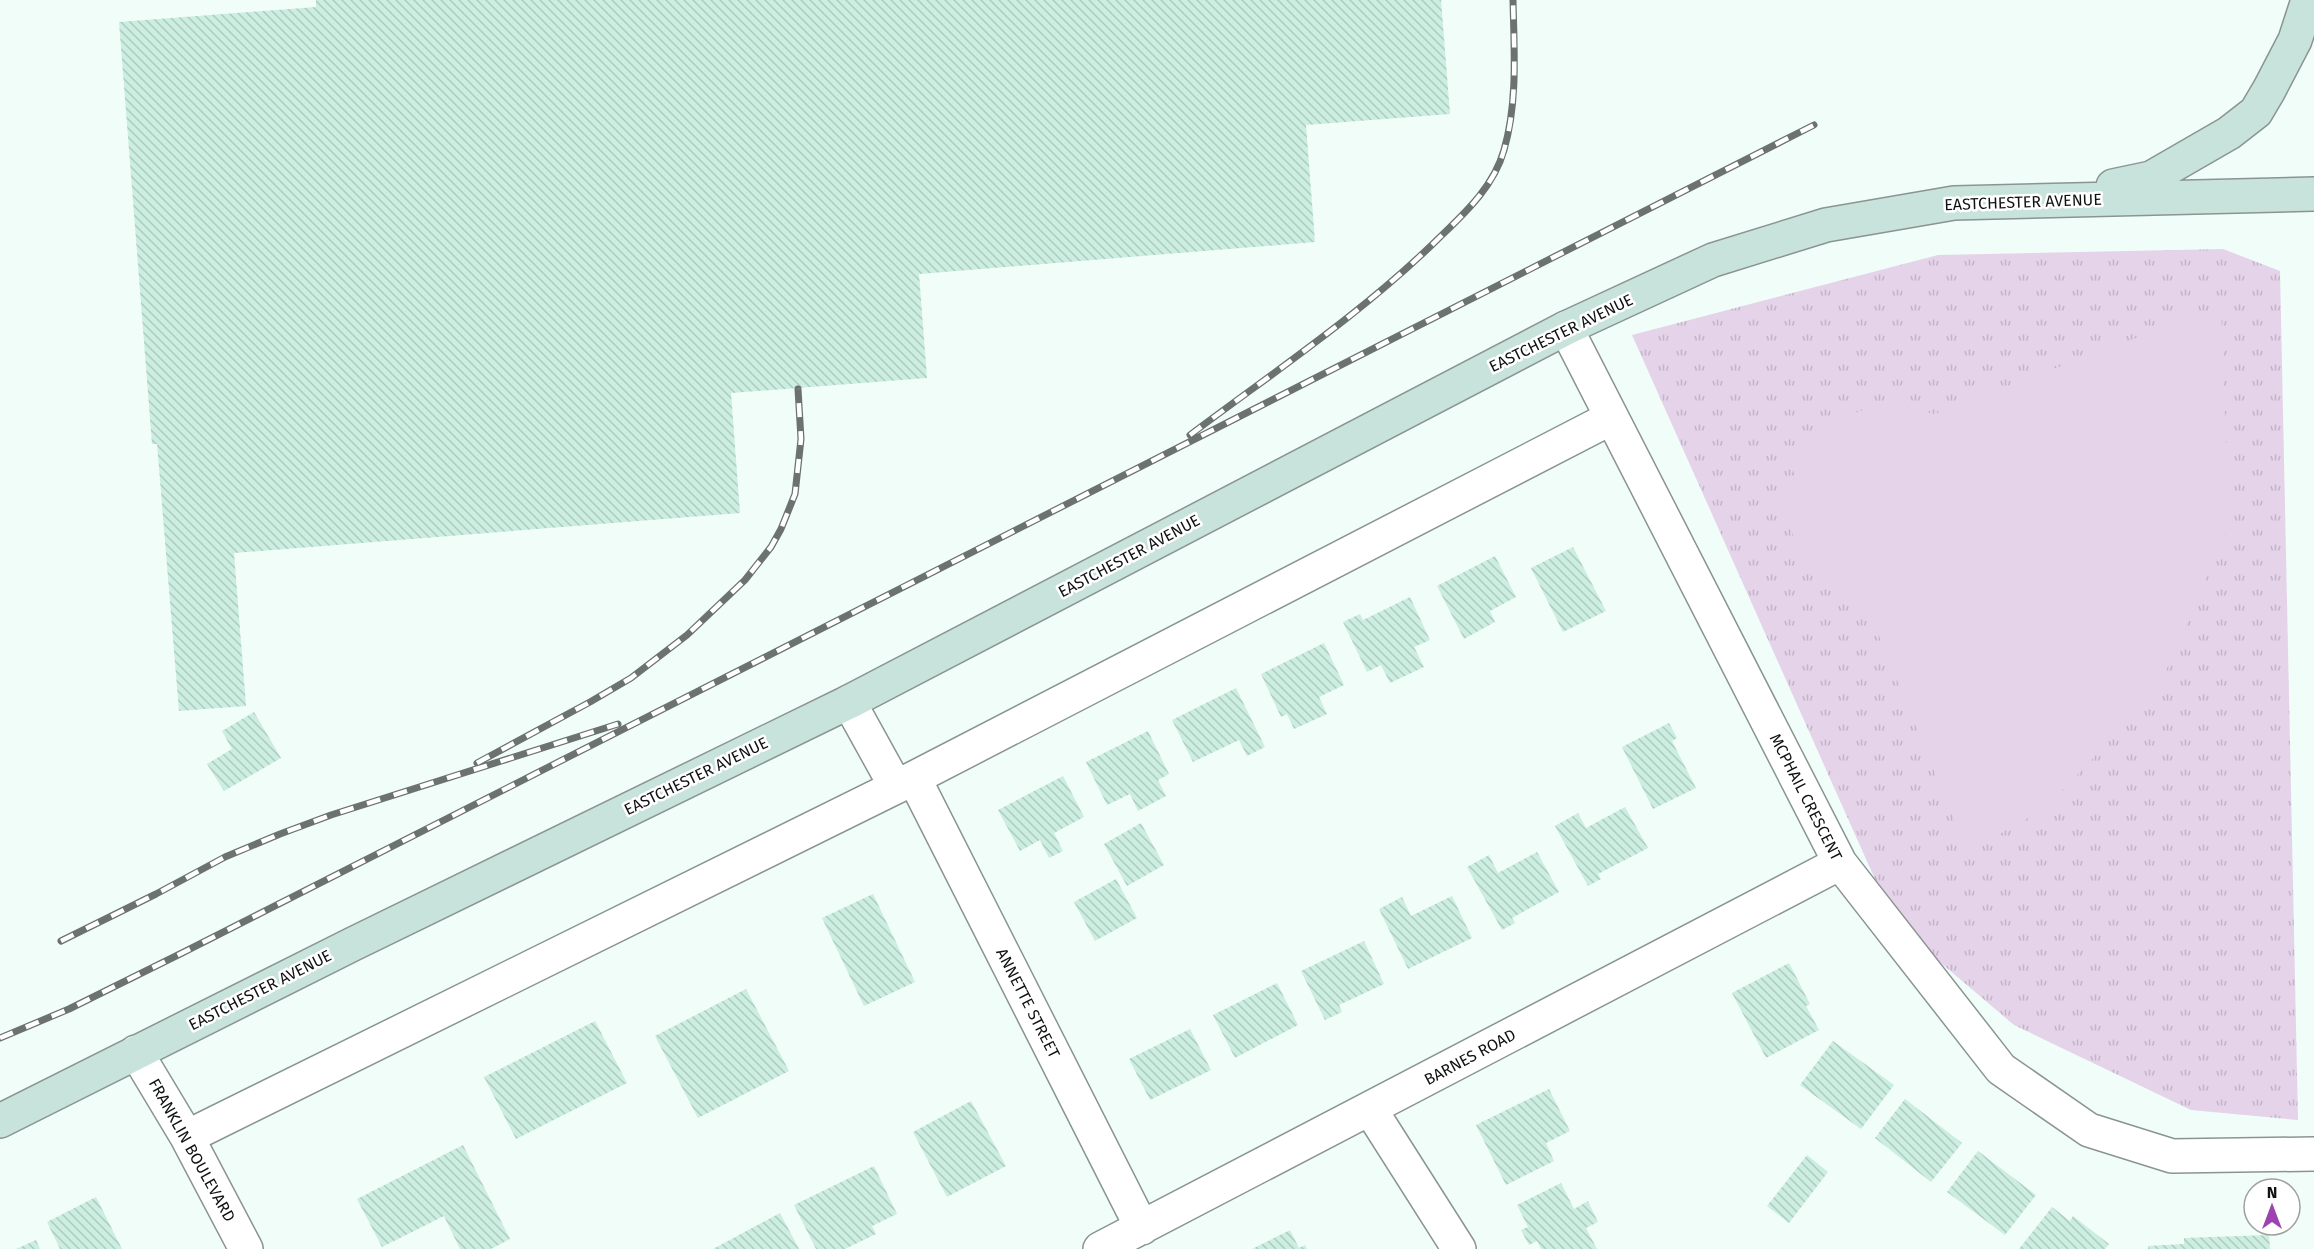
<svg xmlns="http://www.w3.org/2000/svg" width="2314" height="1249" font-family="'Fira Sans',sans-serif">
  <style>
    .grass { fill: url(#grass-tufts) }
    .pitch { fill: #e5d3e9 }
    .building { fill: url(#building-back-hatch) }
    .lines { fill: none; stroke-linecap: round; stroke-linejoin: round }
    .street-casing { stroke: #8a9591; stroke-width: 36 }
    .secondary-casing { stroke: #8a9591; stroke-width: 36 }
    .street { stroke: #fff; stroke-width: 33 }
    .secondary { stroke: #c7e3db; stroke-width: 33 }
    .rail-casing { stroke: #6b726f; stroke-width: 7 }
    .rail { stroke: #fff; stroke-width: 4.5; stroke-dasharray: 14; stroke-linecap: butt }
    .labels { text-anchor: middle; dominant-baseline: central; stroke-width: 5; stroke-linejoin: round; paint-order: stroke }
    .street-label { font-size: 16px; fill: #0f1211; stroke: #fff }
  </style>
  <defs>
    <pattern id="grass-tufts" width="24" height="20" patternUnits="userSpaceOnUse" patternTransform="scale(1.5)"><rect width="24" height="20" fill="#e5d3e9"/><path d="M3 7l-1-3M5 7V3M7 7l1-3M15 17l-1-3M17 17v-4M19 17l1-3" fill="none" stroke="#c3b4c7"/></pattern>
    <pattern id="building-back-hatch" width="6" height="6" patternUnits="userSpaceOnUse" patternTransform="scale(1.5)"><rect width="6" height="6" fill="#cbeee1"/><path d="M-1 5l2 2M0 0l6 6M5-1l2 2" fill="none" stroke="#adcbc0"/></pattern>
  </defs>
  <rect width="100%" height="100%" fill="#f1fdf8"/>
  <path class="grass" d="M2223 249 2280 271 2298 1120 2191 1110 2014 1025 1895 924 1632 335 1938 255Z"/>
  <path class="pitch" d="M2221 306 2229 527 2158 689 2046 808 1967 852 1864 599 1813 577 1777 501 1802 492 1790 462 1813 430 1885 401 1934 414Z"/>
  <path class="building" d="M316 0H1441L1450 114 1306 125 1315 242 919 274 927 378 731 393 740 513 234 553 246 706 179 711 157 444H152L119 22 316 7Z
    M1573 547 1606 611 1563 632 1531 568Z
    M1495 556 1516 597 1490 611 1495 622 1464 639 1437 586Z
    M1410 597 1430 640 1414 647 1424 667 1390 683 1381 665 1367 672 1343 622 1360 614 1363 620Z
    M1324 643 1344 685 1319 697 1327 714 1294 729 1287 714 1281 717 1261 674Z
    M1236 688 1265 747 1247 756 1239 740 1193 762 1172 720Z
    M254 712 281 758 224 791 207 764 232 749 222 731Z
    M1669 723 1677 738 1672 741 1696 788 1653 809 1622 747Z
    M1148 731 1169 774 1158 780 1166 796 1138 811 1130 794 1107 805 1086 762Z
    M1063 776 1084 817 1054 833 1063 851 1049 858 1040 840 1020 851 998 810Z
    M1625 807 1648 848 1598 874 1601 879 1588 886 1555 826 1578 813 1586 828Z
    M1141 823 1164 865 1127 886 1104 844Z
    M1537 852 1559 892 1512 918 1515 923 1502 930 1467 867 1489 855 1498 873Z
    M1116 879 1137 918 1095 941 1074 902Z
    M873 894 915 982 864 1006 822 918Z
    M1452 896 1472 938 1408 969 1379 909 1402 897 1411 916Z
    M1364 941 1384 984 1339 1005 1342 1012 1325 1020 1301 971Z
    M1789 963 1810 1004 1806 1006 1819 1030 1766 1058 1732 993Z
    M1277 983 1298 1025 1235 1058 1213 1015Z
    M746 989 789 1071 698 1118 655 1036Z
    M595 1021 627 1083 516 1139 484 1077Z
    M1190 1029 1211 1070 1150 1100 1129 1059Z
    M1833 1041 1894 1085 1861 1129 1800 1085Z
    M1549 1089 1570 1131 1546 1143 1554 1161 1506 1185 1476 1125Z
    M1905 1099 1962 1143 1931 1182 1875 1138Z
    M971 1101 1006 1166 947 1197 913 1132Z
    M463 1145 510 1239 491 1249H460L444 1216 382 1247 357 1199Z
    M1978 1151 2036 1195 2005 1235 1947 1192Z
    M1807 1155 1828 1172 1789 1223 1767 1206Z
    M874 1166 897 1214 872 1226 876 1234 845 1249H816L794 1205Z
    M1561 1183 1574 1209 1588 1201 1598 1222 1586 1228 1597 1249H1541L1537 1241 1529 1245 1521 1230 1528 1227 1517 1205Z
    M96 1197 122 1249H60L47 1222Z
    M2052 1207 2070 1221 2073 1216 2109 1244 2105 1249H2019Z
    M780 1213 799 1249H713Z
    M1290 1230 1299 1248 1305 1245 1307 1249H1252Z
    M2269 1235 2270 1249H2148V1246L2184 1244V1238Z
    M36 1240 40 1249H16Z"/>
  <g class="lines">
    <g class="street-casing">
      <path id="street" d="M1566 328 1840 863 2001 1069 2089 1130 2172 1156 2314 1154
        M849 702 896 787
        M914 778 1142 1228
        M136 1052 187 1137 246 1249
        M1370 1109 1459 1249
        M187 1137 914 778 1611 418
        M1100 1249 1840 863"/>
    </g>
    <g class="secondary-casing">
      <path id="secondary" d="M2113 186 2151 178 2229 133 2256 112 2269 90 2295 40 2308 0
        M0 1121 353 944 849 702 1566 328 1713 260 1826 225 1954 203 2314 194"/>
    </g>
    <use href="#street" class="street"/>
    <use href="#secondary" class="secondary"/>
    <g class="rail-casing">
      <path id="rail" d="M1190 435C1275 371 1364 312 1440 237 1466 212 1494 186 1504 150 1518 102 1514 49 1513 0
        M477 763 590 702 631 678 687 635 745 580 771 547 781 529 795 494 801 439 798 389
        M61 941 156 894 225 857 280 834 331 815 618 724
        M0 1038 69 1009 182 953 1814 125"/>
    </g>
    <use href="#rail" class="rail"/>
  </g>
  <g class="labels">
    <g class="street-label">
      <text transform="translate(2023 202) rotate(-2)">EASTCHESTER AVENUE</text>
      <text transform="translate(1561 333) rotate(-26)">EASTCHESTER AVENUE</text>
      <text transform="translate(1129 556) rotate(-28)">EASTCHESTER AVENUE</text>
      <text transform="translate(696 776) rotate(-26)">EASTCHESTER AVENUE</text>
      <text transform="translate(1806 797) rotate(63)">MCPHAIL CRESCENT</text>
      <text transform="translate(260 990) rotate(-27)">EASTCHESTER AVENUE</text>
      <text transform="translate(1028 1003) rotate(63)">ANNETTE STREET</text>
      <text transform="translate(1470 1057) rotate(-28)">BARNES ROAD</text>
      <text transform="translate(192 1150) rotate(61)">FRANKLIN BOULEVARD</text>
    </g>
  </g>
  <g transform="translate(2272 1207)"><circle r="28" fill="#ffffff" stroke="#9fa0a0" stroke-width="1.5"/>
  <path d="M0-4.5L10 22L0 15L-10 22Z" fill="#9c43af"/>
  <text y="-9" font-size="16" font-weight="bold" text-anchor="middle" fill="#0f1211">N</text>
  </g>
</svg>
